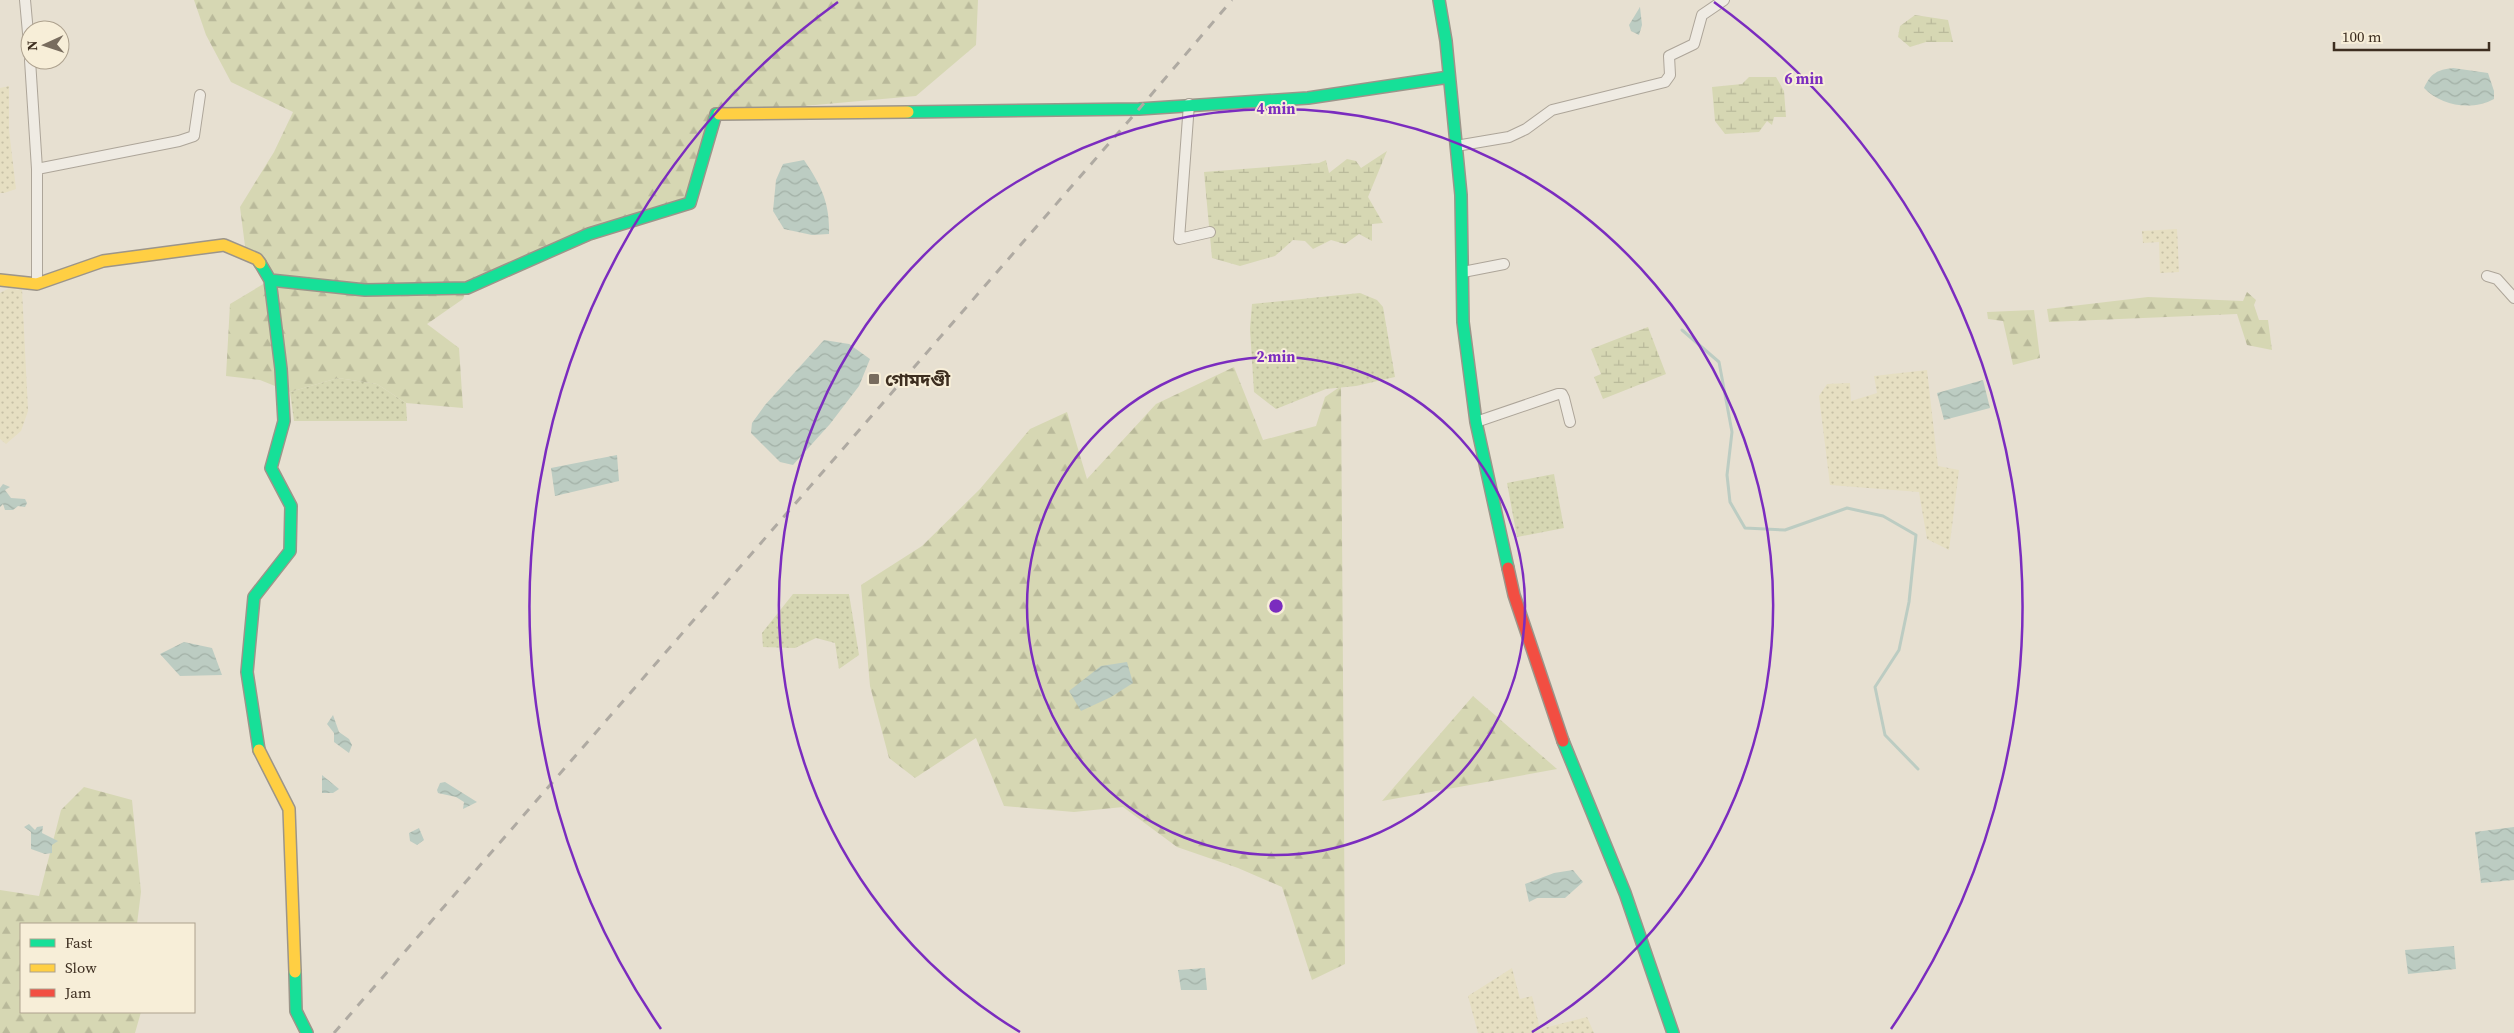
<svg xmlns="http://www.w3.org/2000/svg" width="2514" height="1033" font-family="'Source Serif 4','Noto Sans Bengali',serif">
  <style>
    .farmland { fill: url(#farmland-dots) }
    .grass { fill: url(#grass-dots) }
    .forest { fill: url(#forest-firs) }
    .wetland { fill: url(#wetland-marsh) }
    .water { fill: url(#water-waves) }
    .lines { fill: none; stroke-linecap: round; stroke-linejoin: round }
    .stream { stroke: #bcccc2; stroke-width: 3 }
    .street-casing { stroke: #ada599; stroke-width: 12 }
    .fast-casing { stroke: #9c958a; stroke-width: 14 }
    .slow-casing { stroke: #9c958a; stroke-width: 14 }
    .jam-casing { stroke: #9c958a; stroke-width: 14 }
    .street { stroke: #efebe3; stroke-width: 10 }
    .fast { stroke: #16e098; stroke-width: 11 }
    .slow { stroke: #ffcf43; stroke-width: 11 }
    .jam { stroke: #f24e42; stroke-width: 11 }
    .rail { stroke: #afaaa2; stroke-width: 3; stroke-dasharray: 9 9; stroke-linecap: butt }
    .ring { fill: none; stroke: #7b2cbf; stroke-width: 2.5 }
    .poi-dot { fill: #786c5e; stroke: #f7eed8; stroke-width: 2 }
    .labels { text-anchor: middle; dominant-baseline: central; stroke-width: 4; stroke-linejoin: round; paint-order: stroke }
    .poi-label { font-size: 18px; font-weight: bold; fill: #3d2e20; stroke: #f7eed8; text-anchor: start }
    .centre { fill: #7b2cbf; stroke: #f7eed8; stroke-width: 2.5 }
    .ring-label { font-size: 15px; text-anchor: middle; font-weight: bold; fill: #7b2cbf; stroke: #f7eed8; stroke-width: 4; stroke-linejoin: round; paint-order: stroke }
  </style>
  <defs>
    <pattern id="farmland-dots" width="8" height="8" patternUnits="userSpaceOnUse" patternTransform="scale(1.25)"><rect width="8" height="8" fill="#e6dfc2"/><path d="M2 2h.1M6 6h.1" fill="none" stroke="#c6c0a6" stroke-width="1.8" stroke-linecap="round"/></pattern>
    <pattern id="grass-dots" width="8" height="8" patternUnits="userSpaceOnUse" patternTransform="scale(1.25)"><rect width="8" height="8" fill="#d6d7b3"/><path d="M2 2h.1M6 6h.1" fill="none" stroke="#b9b99a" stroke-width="1.8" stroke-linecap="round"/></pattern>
    <pattern id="forest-firs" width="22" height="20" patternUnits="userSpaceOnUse" patternTransform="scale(1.25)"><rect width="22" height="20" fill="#d6d7b3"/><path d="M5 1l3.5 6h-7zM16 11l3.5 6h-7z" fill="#b9b99a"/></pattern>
    <pattern id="wetland-marsh" width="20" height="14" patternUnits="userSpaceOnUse" patternTransform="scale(1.25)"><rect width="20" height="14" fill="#d6d7b3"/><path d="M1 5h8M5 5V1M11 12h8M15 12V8" fill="none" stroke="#b9b99a"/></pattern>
    <pattern id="water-waves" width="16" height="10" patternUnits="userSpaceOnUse" patternTransform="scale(1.25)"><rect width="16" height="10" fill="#bcccc2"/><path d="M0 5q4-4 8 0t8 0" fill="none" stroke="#a2b0a6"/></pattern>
  </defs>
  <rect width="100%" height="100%" fill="#e7e0d1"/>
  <path class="farmland" d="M9 86V130L16 189 4 193H0V88Z
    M2177 229 2179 272 2160 273 2159 242 2143 243 2142 231Z
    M13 286 16 290 22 289 28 411 21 431 6 444 0 439V293Z
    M1927 370 1938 466 1959 470 1949 550 1927 539 1919 492 1830 485 1819 396 1827 384 1850 383 1851 401 1877 393 1874 376Z
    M1512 968 1520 999 1532 996 1540 1029 1587 1017 1594 1033H1478L1468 996Z"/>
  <path class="grass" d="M1360 293 1377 300 1383 307 1395 377 1356 386 1326 389 1276 409 1254 392 1250 329 1252 304Z
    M338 378 377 384 406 403 407 421H294L290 392Z
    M1554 474 1564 528 1517 537 1507 483Z
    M793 594H849L859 655 839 669 835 643 816 638 795 648 763 647 762 633Z"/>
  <path class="forest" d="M194 0H978L976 45 916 96 716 114 690 203 467 288 463 299 427 324 459 348 463 408 406 403 377 384 338 378 290 392 260 380 226 376 230 304 270 280 246 254 240 207 274 152 293 112 231 82 206 35Z
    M2247 292 2256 300 2254 305 2259 320H2268L2272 350 2247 345 2237 314 2049 322 2047 309 2148 297 2243 301Z
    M2034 310 2040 358 2013 365 2003 321 1988 319 1987 312Z
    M1234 367 1263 440 1316 426 1325 397 1341 386 1345 964 1312 980 1282 887 1238 868 1177 847 1123 807 1074 812 1004 806 976 738 915 778 889 758 870 686 861 585 922 546 980 489 1030 429 1067 412 1087 479 1156 404Z
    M1473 696 1557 769 1382 801Z
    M84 787 132 800 141 892 137 924H21V1012H141L135 1033H0V890L39 896 61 810Z"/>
  <path class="wetland" d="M1915 15 1948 20 1953 42H1926L1910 47 1898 37 1900 26Z
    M1749 77H1776L1784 91 1786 117H1774L1772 125 1767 121 1759 132 1725 134 1715 121 1712 87 1742 84Z
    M1387 151 1368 197 1383 223 1372 224V241L1359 234 1345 244 1331 240 1313 249 1305 241 1293 240 1275 256 1240 266 1212 258 1204 172 1319 163 1326 160 1329 173 1347 159 1356 161 1361 168Z
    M1648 327 1666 374 1603 399 1594 377 1601 374 1591 349Z"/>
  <path class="water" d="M1640 7 1642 25 1639 35 1631 31 1629 25Z
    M2453 68 2488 73 2494 91V99C2472 111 2441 106 2424 88 2431 73 2437 70 2453 68Z
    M804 160C821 185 830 203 829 234L812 235 784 229 773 211 776 180 783 164Z
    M824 340 849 344 870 359 859 386 830 424 793 465 780 462 751 433 752 423 765 405Z
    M1983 380 1990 408 1944 420 1937 393Z
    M617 455 619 481 555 496 551 468Z
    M3 484 10 487 5 490 11 498 25 499 27 503 25 507 18 506 13 510H5L3 504 0 507V488Z
    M184 642 212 648 222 675 180 676 160 654Z
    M1127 662 1133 683 1111 697 1081 711 1069 691 1101 666Z
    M333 715 339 732 349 739 352 745 349 753 334 742V733L327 724Z
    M322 775 339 789 333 793H322Z
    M445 782 477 802 463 809 464 802 456 797 438 793 437 790 440 783Z
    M29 824 35 830 37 827 43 826 42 833 58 841 52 845V853L45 854 31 849V832L24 827Z
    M2514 827V880L2481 883 2475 832Z
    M419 828 424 840 417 845 410 841 409 833Z
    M1573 870 1583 882 1565 898H1537L1529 902 1525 884 1554 873Z
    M2454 946 2456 969 2408 974 2405 950Z
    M1205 968 1207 990H1181L1178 970Z"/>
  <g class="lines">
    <path class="stream" d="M1682 330 1719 362 1732 432 1727 475 1730 502 1745 528 1785 530 1847 508 1883 516 1916 535 1909 602 1899 650 1875 687 1885 735 1918 769"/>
    <g class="street-casing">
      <path id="street" d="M25 0 30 55
        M30 60 37 169V284
        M1189 104 1179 239 1210 232
        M1456 146 1509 137 1526 129 1552 110 1665 82 1670 75 1669 56 1694 44 1702 15 1724 0
        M37 169 179 141 194 136 200 95
        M1463 272 1504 264
        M2487 276 2497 279 2514 298
        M1476 422 1558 394H1562L1564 398 1570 422"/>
    </g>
    <g class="fast-casing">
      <path id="fast" d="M1439 0 1446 41 1461 195 1463 322 1476 422 1508 568
        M908 112 1139 109 1308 98 1449 77
        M260 263 270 280 365 290 467 288 589 234 690 203 716 114H719
        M1563 741 1625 893 1673 1033
        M259 750 247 672 254 597 290 551 291 506 271 468 284 421 281 369 270 280
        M295 972 296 1011 307 1033"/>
    </g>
    <g class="slow-casing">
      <path id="slow" d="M719 114 908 112
        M0 280 37 284 103 261 224 245 257 259 260 263
        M259 750 289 809 295 972"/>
    </g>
    <g class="jam-casing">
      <path id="jam" d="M1508 568 1514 595 1563 741"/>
    </g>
    <use href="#street" class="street"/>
    <use href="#fast" class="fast"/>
    <use href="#slow" class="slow"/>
    <use href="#jam" class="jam"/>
    <path class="rail" d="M334 1033 1139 109 1232 0"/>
  </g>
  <g class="ring">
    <circle cx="1276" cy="606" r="249"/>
    <path d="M1020 1032A497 497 0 1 1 1532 1032"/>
    <path d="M661 1029A746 746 0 0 1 838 2M1714 2A746 746 0 0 1 1891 1029"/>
  </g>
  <rect class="poi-dot" x="868" y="373" width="12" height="12" rx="2.5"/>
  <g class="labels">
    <g class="poi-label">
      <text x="885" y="379">গোমদণ্ডী</text>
    </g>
  </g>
  <circle cx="1276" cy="606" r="8" class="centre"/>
  <g class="ring-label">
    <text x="1804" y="84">6 min</text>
    <text x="1276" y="114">4 min</text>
    <text x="1276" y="362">2 min</text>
  </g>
  <rect x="20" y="923" width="175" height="90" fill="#f7eed8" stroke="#ada18e"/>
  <rect x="30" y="939" width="25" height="8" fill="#16e098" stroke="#ada18e"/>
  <text x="65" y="948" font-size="15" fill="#3d2e20">Fast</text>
  <rect x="30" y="964" width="25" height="8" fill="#ffcf43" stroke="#ada18e"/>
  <text x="65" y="973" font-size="15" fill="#3d2e20">Slow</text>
  <rect x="30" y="989" width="25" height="8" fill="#f24e42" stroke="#ada18e"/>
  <text x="65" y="998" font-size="15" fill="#3d2e20">Jam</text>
  <g transform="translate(45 45) rotate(267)"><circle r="24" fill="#f7eed8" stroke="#ada18e"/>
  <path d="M0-4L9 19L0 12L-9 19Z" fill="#786c5e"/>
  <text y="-8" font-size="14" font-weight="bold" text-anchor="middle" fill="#3d2e20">N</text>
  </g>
  <path d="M2334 42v8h155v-8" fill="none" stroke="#3d2e20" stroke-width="2.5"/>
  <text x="2342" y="42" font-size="15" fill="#3d2e20" stroke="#f7eed8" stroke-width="4" paint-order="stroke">100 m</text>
</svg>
